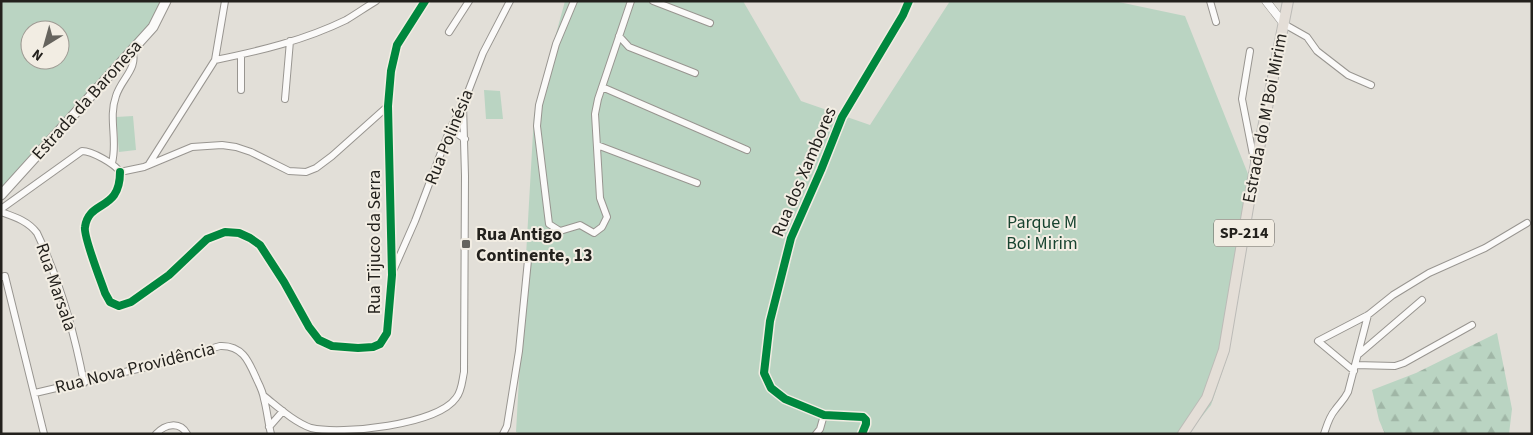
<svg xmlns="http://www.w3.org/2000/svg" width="1533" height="435" font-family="'Source Sans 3',sans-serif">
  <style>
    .forest { fill: url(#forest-firs) }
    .park { fill: #bad4c2; fill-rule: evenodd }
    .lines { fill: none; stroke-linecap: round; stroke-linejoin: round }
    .minor-casing { stroke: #989590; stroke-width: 8 }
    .tertiary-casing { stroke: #989590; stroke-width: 9 }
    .secondary-casing { stroke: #989590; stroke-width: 11 }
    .primary-casing { stroke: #bcbbb7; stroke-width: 12 }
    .minor { stroke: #fbfaf9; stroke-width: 6 }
    .tertiary { stroke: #fbfaf9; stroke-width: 8 }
    .secondary { stroke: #fbfaf9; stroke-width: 9 }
    .primary { stroke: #e4ded7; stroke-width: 10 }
    .cycleway-casing { stroke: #f2ede3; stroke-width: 11 }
    .cycleway { stroke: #00873e; stroke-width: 8 }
    .poi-dot { fill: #66645e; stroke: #f2ede3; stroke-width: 2 }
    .labels { text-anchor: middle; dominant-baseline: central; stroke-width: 4; stroke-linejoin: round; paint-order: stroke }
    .shield { fill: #f2ede3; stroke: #615e58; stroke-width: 1 }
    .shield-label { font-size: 16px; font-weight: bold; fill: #23211d }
    .street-label { font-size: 18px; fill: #23211d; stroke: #f2ede3 }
    .park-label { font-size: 18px; fill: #184430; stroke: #f2ede3 }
    .poi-label { font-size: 18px; font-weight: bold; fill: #23211d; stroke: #f2ede3; text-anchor: start }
  </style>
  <defs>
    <pattern id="forest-firs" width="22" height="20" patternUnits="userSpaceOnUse" patternTransform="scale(1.25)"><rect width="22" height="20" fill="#bad4c2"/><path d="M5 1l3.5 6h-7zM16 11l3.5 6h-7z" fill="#a0b6a6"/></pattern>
  </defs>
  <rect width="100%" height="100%" fill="#e2dfd8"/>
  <path class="forest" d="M1497 333 1512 409 1509 434H1385L1379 420 1372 390 1416 373Z"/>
  <path class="park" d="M1 1H161L150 27 1 192ZM30 30H60V60H30Z
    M565 1H743L801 101 870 125 950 1H1114L1185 16 1252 184 1229 352 1211 405 1188 434H521L516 432 534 115Z
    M484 90 500 91 503 119H486Z
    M133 116 136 150 119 152 116 117Z"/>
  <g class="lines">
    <g class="minor-casing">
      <path id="minor" d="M574 1 556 44 539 105 537 126 549 224 560 231 580 225 594 233 602 227 607 217 600 198 595 114 598 99 631 1
        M653 1 710 23
        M1210 1 1216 22
        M1284 24 1307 37 1317 51 1348 75 1371 85
        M449 32 469 1
        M619 36 629 47 695 73
        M1250 51 1242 99 1254 160
        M241 55V90
        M215 60C260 51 305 40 346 20 356 14 366 7 376 1
        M602 87 747 150
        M285 99 290 41
        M450 129 465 139
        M597 145 697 183
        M112 163C118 140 108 118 116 96 121 79 139 68 132 50
        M149 164 215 60 225 1
        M120 172C120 212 89 199 85 227 83 236 101 281 105 293L110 302 119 306 131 302 169 275 207 239 225 232 239 233 250 238 260 245 284 282 309 327 319 340 332 346 358 348 373 347 380 344 387 333 392 275 388 106 391 71 397 45 425 1
        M120 172 144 167 192 147 222 145 236 147 251 152 289 171 306 172 316 168 332 156 388 106
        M1 209 82 151C92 151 115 164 120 172
        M1 212C15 217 28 221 37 233 60 281 74 331 84 383
        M393 271 415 221 450 129 463 105 483 53 510 1
        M1 277 5 276 44 434
        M1359 354 1422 300
        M1355 365 1395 366 1404 363 1472 325
        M1354 371 1318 341 1368 315 1393 295 1429 273 1485 248 1527 223
        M35 393 146 367 220 346C243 345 249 362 257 380 260 386 263 392 264 399 267 410 268 422 271 434
        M264 396C278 407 294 422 311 428 342 435 437 425 456 398 462 391 462 381 464 372L465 176 463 105
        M269 427 283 411
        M156 434C165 424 180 421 187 434
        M503 434 507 426 519 351 528 260
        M816 434 820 429 824 415
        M862 434 866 424V420L863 417 824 415 785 399 771 388 764 373 770 321 791 238 821 170 842 117 903 15 909 1
        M1324 434C1327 425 1329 417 1335 410 1340 403 1344 400 1348 392L1368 315"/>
    </g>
    <g class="tertiary-casing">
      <path id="tertiary" d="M1266 1 1284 24"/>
    </g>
    <g class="secondary-casing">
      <path id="secondary" d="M1 195 153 27 166 1"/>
    </g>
    <g class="primary-casing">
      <path id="primary" d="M1183 434 1207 398 1224 350 1252 184 1288 1"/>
    </g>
    <use href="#minor" class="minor"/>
    <use href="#tertiary" class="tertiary"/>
    <use href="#secondary" class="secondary"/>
    <use href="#primary" class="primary"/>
    <g class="cycleway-casing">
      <path id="cycleway" d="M120 172C120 212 89 199 85 227 83 236 101 281 105 293L110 302 119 306 131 302 169 275 207 239 225 232 239 233 250 238 260 245 284 282 309 327 319 340 332 346 358 348 373 347 380 344 387 333 392 275 388 106 391 71 397 45 425 1
        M862 434 866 424V420L863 417 824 415 785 399 771 388 764 373 770 321 791 238 821 170 842 117 903 15 909 1"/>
    </g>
    <use href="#cycleway" class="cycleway"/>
  </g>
  <rect class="poi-dot" x="461" y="239" width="10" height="10" rx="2.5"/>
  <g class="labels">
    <rect class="shield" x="1214" y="219.5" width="60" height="27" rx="4"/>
    <g class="shield-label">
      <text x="1244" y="233">SP-214</text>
    </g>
    <g class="street-label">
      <text transform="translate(87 100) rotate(-48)">Estrada da Baronesa</text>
      <text transform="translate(1265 118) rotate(-79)">Estrada do M'Boi Mirim</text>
      <text transform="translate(449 137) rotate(-68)">Rua Polinésia</text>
      <text transform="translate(804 172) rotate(-67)">Rua dos Xambores</text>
      <text transform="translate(374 242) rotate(-90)">Rua Tijuco da Serra</text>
      <text transform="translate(56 287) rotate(71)">Rua Marsala</text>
      <text transform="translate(135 368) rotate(-14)">Rua Nova Providência</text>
    </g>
    <g class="park-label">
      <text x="1042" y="222">Parque M<tspan x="1042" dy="21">Boi Mirim</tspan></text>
    </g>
    <g class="poi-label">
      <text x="476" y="234">Rua Antigo<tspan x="476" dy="21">Continente, 13</tspan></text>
    </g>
  </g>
  <rect width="1533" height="435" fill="none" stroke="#23211d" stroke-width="5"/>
  <g transform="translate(45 45) rotate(217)"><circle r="24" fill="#f2ede3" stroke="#9f9b94"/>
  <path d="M0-4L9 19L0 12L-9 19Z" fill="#66645e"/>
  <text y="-8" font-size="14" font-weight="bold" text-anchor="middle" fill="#23211d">N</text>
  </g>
</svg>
